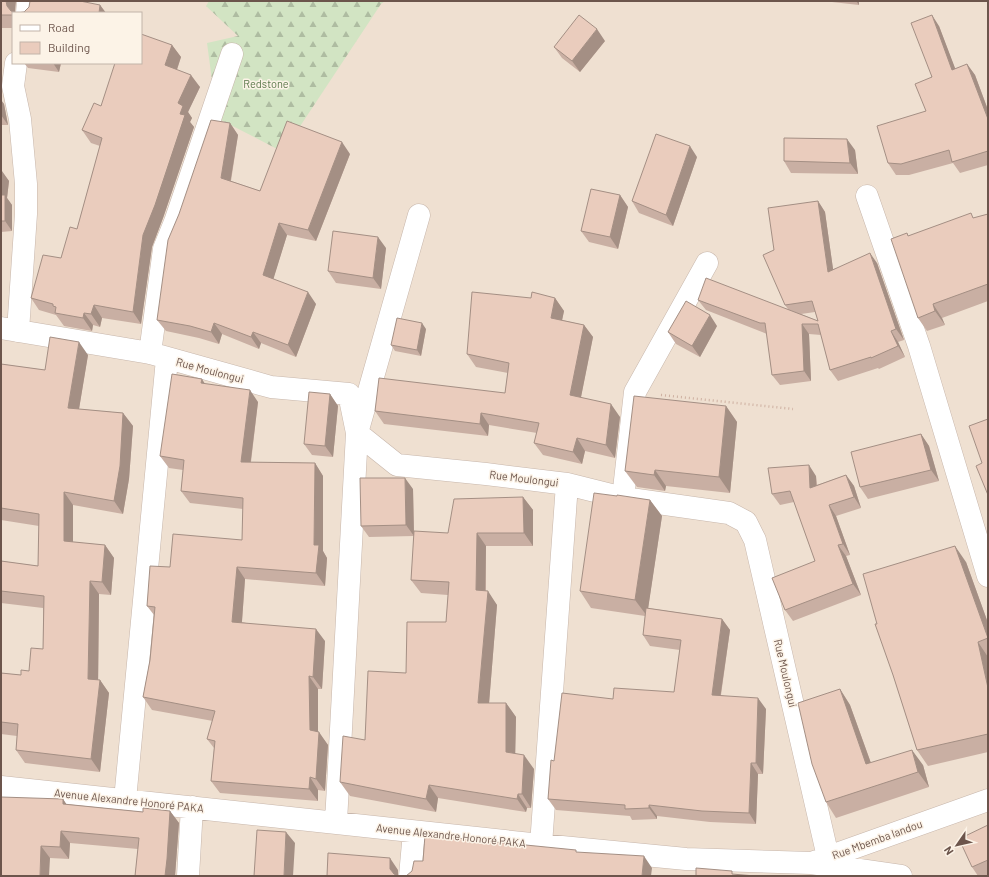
<svg xmlns="http://www.w3.org/2000/svg" width="989" height="877" font-family="Barlow,sans-serif">
  <style>
    .residential { fill: #efe0d1; fill-rule: evenodd }
    .forest { fill: url(#forest-firs) }
    .lines { fill: none; stroke-linecap: round; stroke-linejoin: round }
    .minor-casing { stroke: #c7b6ab; stroke-width: 23 }
    .path { stroke: #ceb0a1; stroke-width: 2.5; stroke-dasharray: 1 3; stroke-linecap: butt }
    .minor { stroke: #fff; stroke-width: 22 }
    .wall { fill: #c9afa3; fill-rule: evenodd }
    .shaded-wall { fill: #a48f84 }
    .building { fill: #eaccbd; stroke: #a48f84 }
    .labels { text-anchor: middle; dominant-baseline: central; stroke-width: 3; stroke-linejoin: round; paint-order: stroke }
    .park-label { font-size: 11px; fill: #597749; stroke: #fcf3e7 }
    .street-label { font-size: 11px; fill: #6c554c; stroke: #fcf3e7 }
  </style>
  <defs>
    <pattern id="forest-firs" width="22" height="20" patternUnits="userSpaceOnUse"><rect width="22" height="20" fill="#d2e4c3"/><path d="M5 1l3.5 6h-7zM16 11l3.5 6h-7z" fill="#aebca1"/></pattern>
  </defs>
  <rect width="100%" height="100%" fill="#f8eee2"/>
  <path class="residential" d="M1 1H988V876H1ZM13 13H141V63H13Z"/>
  <path class="forest" d="M209 1H385L381 4 283 152 217 118 207 43 238 36 206 6Z"/>
  <g class="lines">
    <g class="minor-casing">
      <path id="minor" d="M27 13 28 1
        M16 63 13 86 20 119 26 184V214L18 331
        M867 196 919 346 988 576
        M1 328 150 353 271 387 349 394 357 433 397 465 486 474 567 484 623 498 729 513 746 522 755 540 828 857
        M150 353 164 249 175 222 232 54
        M623 498 635 392 707 263
        M1 787 541 845 686 859 811 863 901 876
        M125 800 167 359
        M336 822 357 433 419 215
        M541 845 567 484
        M814 862 988 800
        M188 876 192 807
        M410 876 414 832"/>
    </g>
    <path class="path" d="M661 395 793 409"/>
    <use href="#minor" class="minor"/>
  </g>
  <path class="wall" d="M1 1 15 12 17 13 100 5 106 13H13V28H1Z
    M823 1H859V5Z
    M939 26 955 69 967 64 975 75 988 110V165L960 173 953 163 909 175H896L888 163 926 111Z
    M605 41 580 72 562 58 554 47Z
    M172 45 181 57 177 70 200 87 188 112 192 118 190 122 194 127 163 218 152 247 141 324 102 318 100 327 93 325 92 331 64 326 56 315 39 310 31 298 61 258 77 229 100 146 91 143 82 130 101 106Z
    M24 63H61L59 72 28 68Z
    M1 100 4 104 8 125H1Z
    M230 123 238 135 231 181 260 191 350 154 316 241 287 235 273 279 316 304 296 357 261 343 259 349 222 334 219 344 199 338 166 331 157 320Z
    M855 150 858 174 791 173 784 161Z
    M697 157 673 226 639 213 632 201Z
    M1 171 9 181 7 198 12 205V231L1 232Z
    M620 195 628 207 618 249 589 242 581 231Z
    M818 201 825 212 833 269 877 263 904 340 898 342 905 357 879 369 878 368 838 381 830 370 821 335 809 334 811 381 780 385 772 375 767 334 706 310 698 300 788 309 785 305 774 250ZM815 312 818 321 801 314Z
    M988 214V301L942 318 945 325 927 331 918 318 909 236 975 218Z
    M386 248 381 289 336 283 328 271Z
    M531 298H555L564 311 562 320 584 325 593 337 581 397 620 417 615 458 585 451 582 464 543 455 534 443 537 433 489 425 488 436 384 424 375 411 505 393 508 373 476 367 467 354Z
    M717 326 700 357 676 344 668 332Z
    M426 329 421 356 395 351 391 345Z
    M88 355 79 409 123 413 133 426 129 479 123 514 73 505V542L105 545 114 558 111 595 99 594 98 680H100L109 693 100 772 25 763 16 750 17 736 1 734V673L21 675 29 671 43 649V608L1 603V561L38 566 39 526 1 520V364L45 370Z
    M205 384 258 402 251 462 315 463 323 476V551L327 558 325 586 245 579 242 622 325 641 322 689H318V732L328 745 325 791 318 790V801L220 793 211 781 214 748 207 739 213 721 152 710 143 697 150 660 154 615 147 606 170 567 242 540 243 509 190 503 181 491 183 470 169 468 160 456Z
    M330 394 338 406 333 457 312 455 304 444Z
    M726 406 737 422 730 493 666 486 665 491 637 487 625 471Z
    M921 434 929 446 939 481 868 499 860 487Z
    M846 475 854 486 861 508 836 516 850 555 846 556 861 595 793 621 785 610 815 561 794 502 780 505 772 494 816 476 817 485Z
    M413 489 414 533H448L523 497 533 510V546H486V591L497 605 489 703H506L516 717 515 754 534 769 531 808H527L526 812 438 798 436 812 350 796 340 782 365 740 406 673 446 622 448 595 421 593 411 580 414 536 369 537 361 526Z
    M617 496 650 500 662 516 648 608 722 619 730 630 721 695 766 709 763 774H758L756 824 710 822 657 816V819L632 820 630 816 556 810 548 799 554 761 613 699 674 692 680 650 650 646 643 635 645 616 591 608 580 591Z
    M966 562 988 623V752L928 766 917 750 877 624Z
    M840 689 850 705 871 763 923 765 929 787 836 818 826 802Z
    M63 799 66 804 143 812 170 811 179 823 175 876H135L138 849 70 843 69 859 50 858 1 876Z
    M988 825V876H978L972 867Z"/>
  <path class="shaded-wall" d="M6 1H16L15 12 13 13 7 6Z
    M856 1H859V5Z
    M100 5 106 13H99Z
    M932 15 939 26 960 81 952 70Z
    M597 29 605 41 580 72 572 61Z
    M172 45 181 57 174 78 165 65Z
    M53 63H61L59 72Z
    M967 64 975 75 988 110V119Z
    M191 75 200 87 188 112 192 118 190 122 194 127 163 218 152 247 141 324 133 312 143 235 178 103Z
    M1 100 4 104 8 125 1 115Z
    M230 123 238 135 229 190 221 178Z
    M847 139 855 150 858 174 850 163Z
    M342 142 350 154 316 241 308 230Z
    M690 146 697 157 673 226 666 215Z
    M2 171 9 181 7 198 12 205V231L5 221 1 197Z
    M620 195 628 207 618 249 610 237Z
    M818 201 825 212 835 283 828 272Z
    M279 223 287 235 271 287 263 275Z
    M378 237 386 248 381 289 373 278Z
    M870 253 877 263 904 340 896 329Z
    M308 292 316 304 296 357 288 345Z
    M555 298 564 311 560 330 551 318Z
    M933 304 942 318 945 325 935 311Z
    M94 305 102 318 100 327 91 314Z
    M84 313 93 325 92 331 83 318Z
    M710 315 717 326 700 357 692 346Z
    M214 323 222 334 219 344 211 332Z
    M422 323 426 329 421 356 417 350Z
    M802 324 809 334 811 381 804 371Z
    M584 325 593 337 579 407 570 395Z
    M891 331 898 342 905 357 898 346Z
    M253 332 261 343 259 349 251 337Z
    M79 342 88 355 77 421 68 408Z
    M202 379 210 392 201 383Z
    M250 390 258 402 249 475 241 462Z
    M330 394 338 406 333 457 325 446Z
    M611 404 620 417 615 458 606 445Z
    M726 406 737 422 730 493 719 477Z
    M123 413 133 426 129 479 123 514 114 501Z
    M481 413 489 425 488 436 480 424Z
    M921 434 929 446 939 481 931 470Z
    M577 438 585 451 582 464 573 452Z
    M315 463 323 476V551L327 558 325 586 316 573 314 545Z
    M809 465 816 476 817 499 810 488Z
    M655 470 666 486 665 491 654 475Z
    M846 475 854 486 861 508 854 497Z
    M405 478 413 489 414 536 406 525Z
    M64 492 73 505V554L64 541Z
    M523 497 533 510V546L524 533Z
    M650 500 662 516 647 616 635 600Z
    M829 505 836 516 850 555 843 544Z
    M477 533 486 546 485 604 476 590Z
    M105 545 114 558 111 595 102 582Z
    M838 545 846 556 861 595 853 584Z
    M955 546 966 562 988 623V638Z
    M237 567 245 579 241 634 232 622Z
    M90 581 99 594 98 692 88 679Z
    M488 591 497 605 488 716 478 703Z
    M722 619 730 630 719 706 712 695Z
    M316 629 325 641 322 689 313 677Z
    M978 642 988 657V688Z
    M309 676 318 689V741L319 732 328 745 325 791 316 779 310 730Z
    M100 680 109 693 100 772 91 759Z
    M840 689 850 705 877 780 866 764Z
    M758 698 766 709 763 774 756 763Z
    M506 703 516 717 515 766 506 752Z
    M912 750 923 765 929 787 918 772Z
    M524 755 534 769 531 808 522 794Z
    M751 763 758 774 756 824 749 813Z
    M310 777 318 790V801L309 789Z
    M429 785 438 798 436 812 426 799Z
    M518 794 527 808 526 812 517 799Z
    M63 799 71 811 63 804Z
    M649 805 657 816V819L649 808Z
    M170 811 179 823 175 876H165Z
    M61 831 70 843 69 859 60 847Z
    M286 832 295 843 293 876H284Z
    M41 846 50 858 49 876H40Z
    M644 856 652 868 651 876H642Z
    M390 858 398 870V876H395L390 869Z"/>
  <path class="building" d="M1 1H6L7 6 11 11 17 13 24 12 29 7 30 1H80L100 5 99 13H13V15H1Z
    M579 15 597 29 572 61 554 47Z
    M932 15 952 70 967 64 988 119V151L952 162 949 150 901 164 888 163 877 126 926 111 915 84 932 77 911 23Z
    M141 34 172 45 165 65 191 75 178 103 183 106 180 114 185 115 155 205 143 235 133 312 94 305 91 314 84 313 83 318 55 313 56 307 53 306V304L31 298 43 255 61 258 70 227 77 229 102 138 82 130 94 103 101 106 115 63H141Z
    M211 120 230 123 221 178 260 191 287 121 342 142 308 230 279 223 263 275 308 292 288 345 253 332 251 337 214 323 211 332 190 326 157 320 168 240 179 214Z
    M656 134 690 146 666 215 632 201Z
    M784 138 847 139 850 163 784 161Z
    M591 189 620 195 610 237 581 231Z
    M1 195H5V221H1Z
    M818 201 828 272 870 253 896 329 891 331 898 346 871 358V357L830 370 818 324H802L804 371 772 375 765 323H760L698 300 706 278 818 321 812 301 785 305 763 255 774 250 768 208Z
    M971 213 973 218 988 214V284L933 304 935 311 918 318 891 239 907 233 908 236Z
    M333 231 378 237 373 278 328 271Z
    M472 292 531 298 532 292 555 298 551 318 584 325 570 395 611 404 606 445 577 438 573 452 534 443 539 423 481 413 480 424 375 411 379 378 505 393 509 363 467 354Z
    M686 301 710 315 692 346 668 332Z
    M397 318 422 323 417 350 391 345Z
    M50 337 79 342 68 408 123 413 120 466 114 501 64 492V541L105 545 102 582 90 581 88 679 100 680 91 759 16 750 18 724 1 722V673L21 675V670L29 671 31 648 43 649 44 596 1 591V561L38 566 39 514 1 508V364L45 370Z
    M172 374 202 379 201 383 250 390 241 462 315 463 314 545H319L316 573 237 567 232 622 316 629 313 677 309 676 310 730 319 732 316 779 310 777 309 789 211 781 215 741 207 739 215 711 143 697 150 660 155 607 147 606 150 566 170 567 173 534 242 540 243 498 181 491 184 460 160 456Z
    M309 392 330 394 325 446 304 444Z
    M634 396 726 406 719 477 655 470 654 475 625 471Z
    M988 419V495L976 466 982 463 969 426Z
    M921 434 931 470 860 487 851 452Z
    M809 465 810 488 846 475 854 497 829 505 843 544 838 545 853 584 785 610 772 578 815 561 790 491 772 494 768 468Z
    M360 478H405L406 525 361 526Z
    M594 493 617 496V495L650 500 635 600 580 591Z
    M523 497 524 533H477L476 590 488 591 478 703H506V752L524 755 522 794H518L517 799 429 785 426 799 340 782 343 736 365 740 368 671 406 673 407 622H446L449 582 411 580 414 531 448 533 454 499Z
    M955 546 988 638 978 642 988 688V734L917 750 893 675 875 624H877L863 574Z
    M646 608 722 619 712 695 758 698 756 763H751L749 813 702 811 649 805V808L625 809V805L548 799 551 760 554 761 562 693 613 699 614 688 674 692 681 640 643 635Z
    M840 689 866 764 912 750 918 772 826 802 812 764 798 703Z
    M1 797 63 799V804L143 812V808L170 811 167 859 165 876H135L139 838 61 831 60 847 41 846 40 876H1Z
    M988 825V860L972 867 959 839Z
    M257 830 286 832 284 876H254Z
    M425 835 576 850V852L644 856 642 876H403H406L412 871 414 861H423Z
    M328 853 390 858V869L394 874 399 876H327Z
    M696 868 732 871V874L755 876H696Z"/>
  <g class="labels">
    <g class="park-label">
      <text x="266" y="83">Redstone</text>
    </g>
    <g class="street-label">
      <text transform="translate(210 370) rotate(15)">Rue Moulongui</text>
      <text transform="translate(524 478) rotate(7)">Rue Moulongui</text>
      <text transform="translate(786 673) rotate(77)">Rue Moulongui</text>
      <text transform="translate(129 800) rotate(6)">Avenue Alexandre Honoré PAKA</text>
      <text transform="translate(451 835) rotate(6)">Avenue Alexandre Honoré PAKA</text>
      <text transform="translate(877 839) rotate(-20)">Rue Mbemba landou</text>
    </g>
  </g>
  <rect width="989" height="877" fill="none" stroke="#6c554c" stroke-width="4"/>
  <rect x="12" y="12" width="130" height="52" fill="#fcf3e7" stroke="#c2b4a9"/>
  <rect x="20" y="25" width="20" height="6" fill="#ffffff" stroke="#c2b4a9"/>
  <text x="48" y="32" font-size="12" fill="#6c554c">Road</text>
  <rect x="20" y="42" width="20" height="12" fill="#eaccbd" stroke="#c2b4a9"/>
  <text x="48" y="52" font-size="12" fill="#6c554c">Building</text>
  <g transform="translate(957 845) rotate(236)" stroke="#fcf3e7" stroke-width="3" paint-order="stroke">
  <path d="M0-3L7 15L0 10L-7 15Z" fill="#6c554c"/>
  <text y="-6" font-size="11" font-weight="bold" text-anchor="middle" fill="#6c554c">N</text>
  </g>
</svg>
